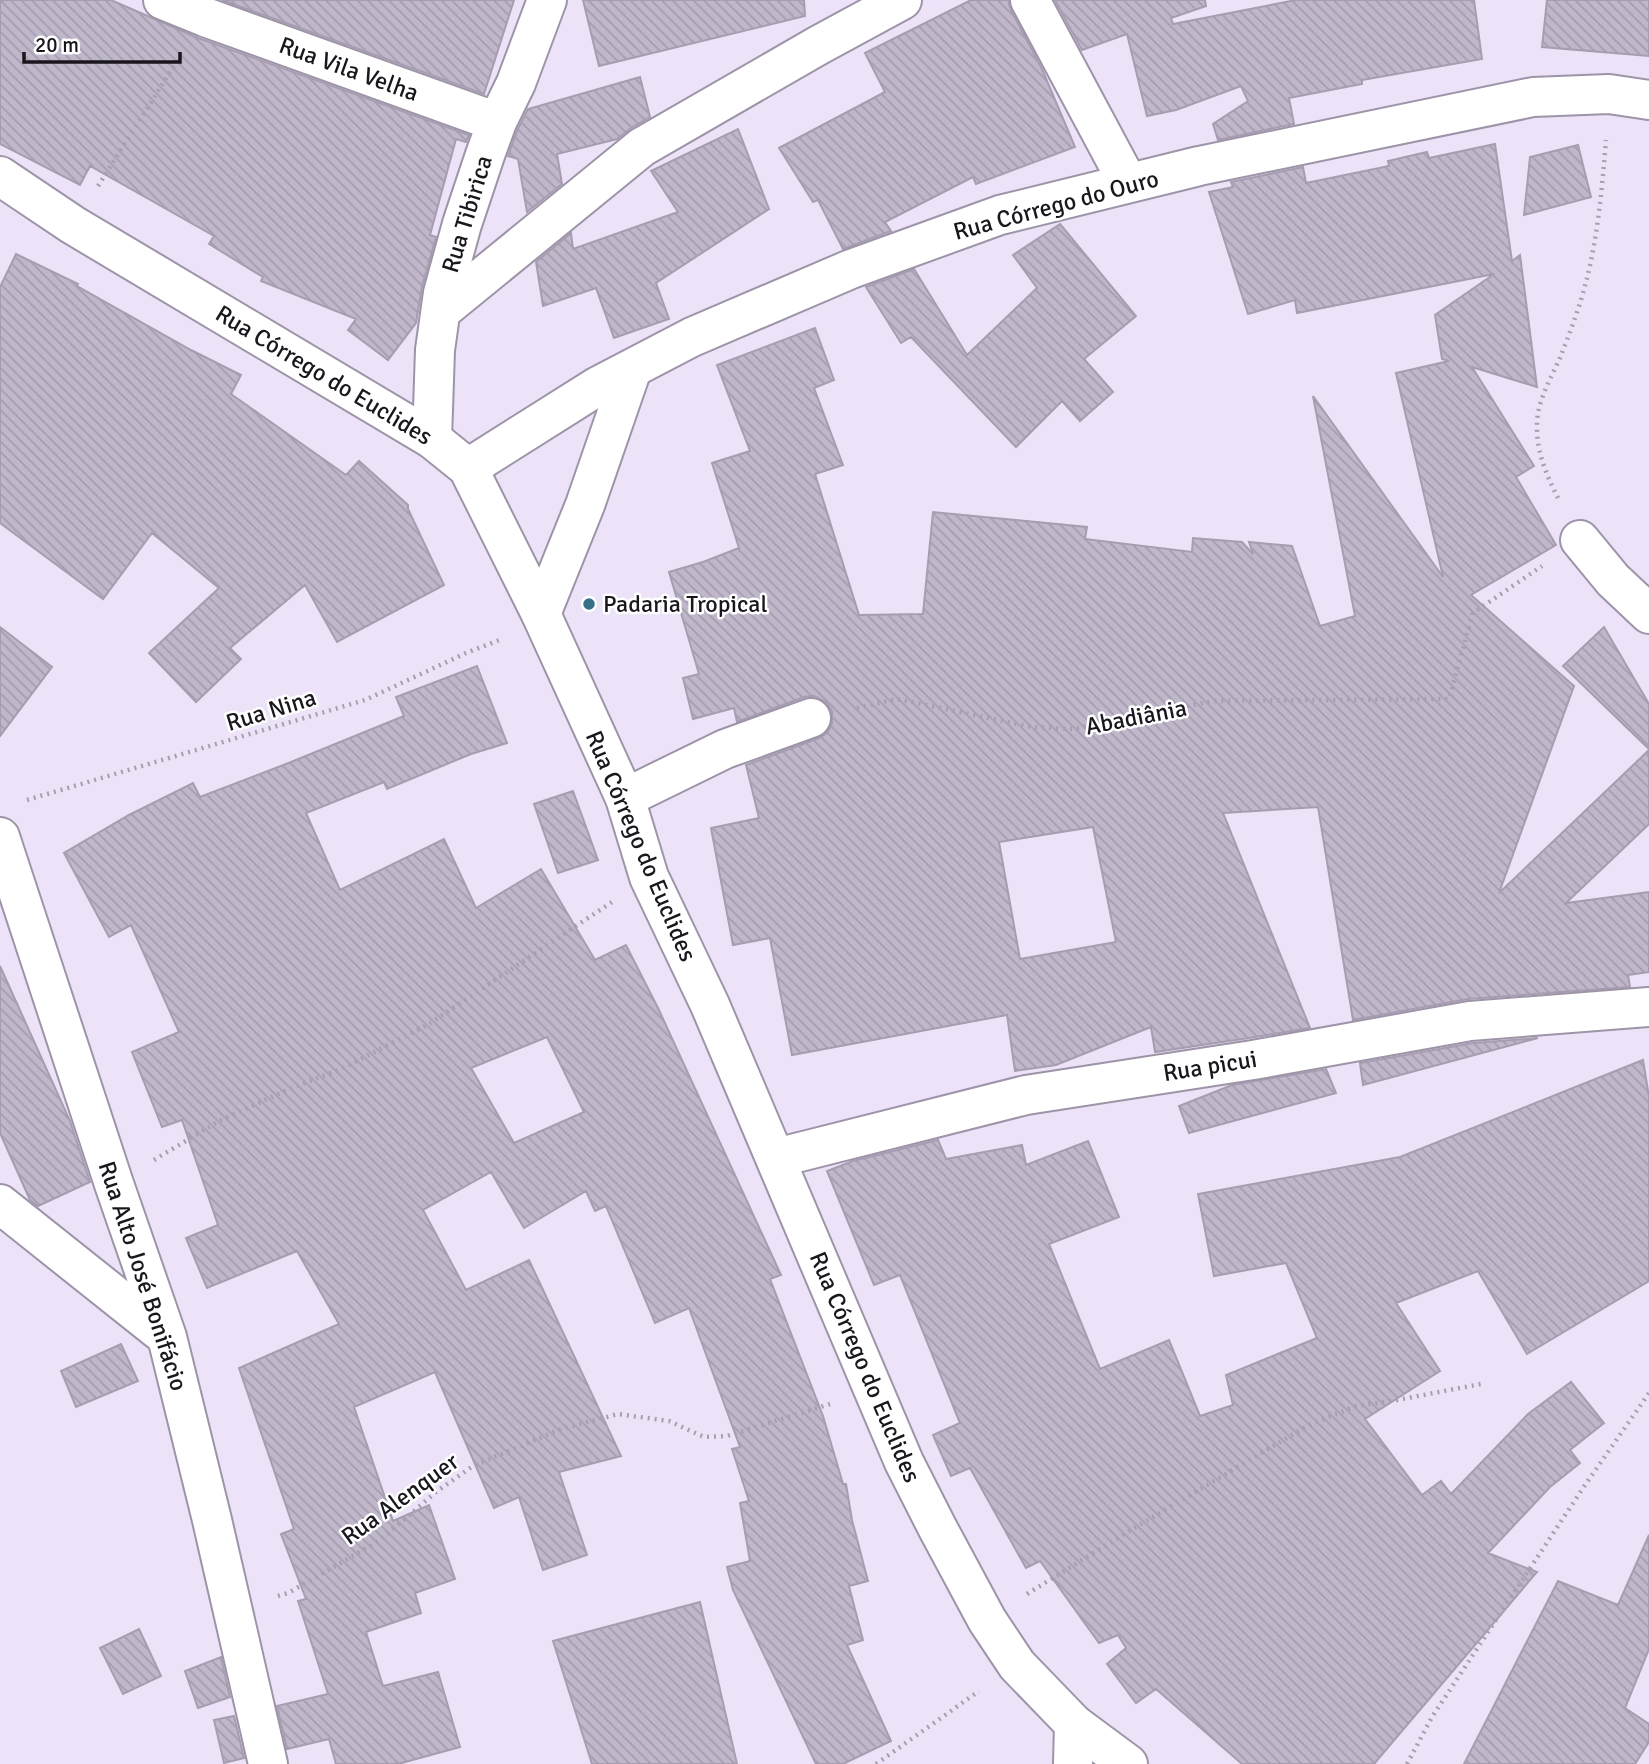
<svg xmlns="http://www.w3.org/2000/svg" width="1649" height="1764" font-family="Signika,sans-serif">
  <style>
    .building { fill: url(#building-back-hatch); stroke: #a69db1; stroke-width: 2; fill-rule: evenodd }
    .lines { fill: none; stroke-linecap: round; stroke-linejoin: round }
    .minor-casing { stroke: #9d94a8; stroke-width: 42 }
    .major-casing { stroke: #9d94a8; stroke-width: 42 }
    .path { stroke: #a69fb0; stroke-width: 4.5; stroke-dasharray: 2 5; stroke-linecap: butt }
    .minor { stroke: #fff; stroke-width: 38 }
    .major { stroke: #fff; stroke-width: 38 }
    .poi-dot { fill: #377189; stroke: #fff; stroke-width: 2.5 }
    .labels { text-anchor: middle; dominant-baseline: central; stroke-width: 5; stroke-linejoin: round; paint-order: stroke }
    .street-label { font-size: 24px; fill: #1a161e; stroke: #fff }
    .poi-label { font-size: 24px; fill: #1a161e; stroke: #fff; text-anchor: start }
  </style>
  <defs>
    <pattern id="building-back-hatch" width="6" height="6" patternUnits="userSpaceOnUse" patternTransform="scale(1.75)"><rect width="6" height="6" fill="#c0b7cb"/><path d="M-1 5l2 2M0 0l6 6M5-1l2 2" fill="none" stroke="#a49dae"/></pattern>
  </defs>
  <rect width="100%" height="100%" fill="#ece3f8"/>
  <path class="building" d="M0 0H111L198 38 469 135 466 142 456 139 430 235 436 237 422 287 416 323 388 360 348 330 356 319 261 281 263 277 209 244 214 236 90 166 80 185 0 144Z
    M222 0H514L484 94Z
    M583 0H804L805 16 599 66Z
    M971 0H1008L1011 10 1042 69 1075 147 976 184 973 177 885 222 891 231 843 249 818 200 813 202 779 148 885 92 865 53Z
    M1055 0H1205L1206 6 1171 18 1173 24 1296 0H1474L1482 59 1362 80V84L1289 98 1294 124 1218 140 1213 124 1248 101 1241 86 1176 110 1147 116 1127 34 1082 50Z
    M1547 0H1649V56L1542 47Z
    M640 77 650 117 631 128 617 139 557 154 562 184 527 212 518 159 508 156 517 131 528 109Z
    M738 129 769 209 656 283 669 319 614 338 596 288 543 306 536 262 571 233 573 249 678 212 651 171Z
    M1495 144 1512 261 1520 255 1537 387 1472 367 1534 466 1516 477 1556 545 1471 595 1574 686 1499 893 1649 750V824L1566 903 1649 892V972L1628 975 1630 987 1468 999 1353 1020 1318 807 1223 813 1310 1028 1249 1038 1155 1052 1151 1027 1056 1065 1015 1071 1007 1015 792 1055 770 938 733 945 711 828 759 818 746 765 819 738 828 732 832 723V711L826 702 814 696 804 697 737 722 734 708 693 719 683 678 699 674 669 572 703 562 739 548 712 463 750 451 717 365 815 328 834 380 814 388 843 465 815 474 859 615 923 614 933 512 1087 527 1085 539 1192 552 1193 538 1242 542 1253 554 1249 542 1292 546 1320 626 1355 616 1313 396 1443 577 1396 373 1449 361 1442 359 1435 315 1494 274 1297 313 1295 300 1248 314 1209 192 1233 187 1231 182 1303 167 1306 183 1389 166 1388 161 1427 152 1429 158ZM1093 827 1116 942 1020 959 999 842Z
    M1578 145 1591 197 1524 215 1530 157Z
    M1060 224 1136 316 1084 359 1113 392 1080 421 1062 401 1016 447 911 337 901 343 866 287 914 269 967 355 1037 288 1013 255Z
    M16 254 78 284 77 286 191 350 241 375 231 394 346 475 359 461 408 505V509L444 585 337 642 305 585 230 648 241 659 196 702 149 653 219 588 152 533 103 599 0 523V287Z
    M0 627 52 667 0 736Z
    M1604 627 1649 704V749L1563 666Z
    M477 666 507 743 471 754 387 789 384 782 306 813 340 890 444 839 476 908 541 869 595 960 626 945 658 1008 781 1275 770 1279 823 1416 843 1484H846L852 1520 868 1581 849 1586 863 1640 847 1645 891 1741 843 1764H816L733 1590 727 1567 750 1561 740 1503 749 1501 732 1449 740 1447 689 1308 655 1323 606 1206 595 1211 586 1191 524 1228 491 1172 423 1210 466 1290 529 1260 621 1456 559 1472 587 1555 543 1570 519 1497 494 1508 435 1372 354 1407 393 1521 429 1505 455 1579 415 1593 421 1613 366 1632 383 1686 438 1672 460 1747 398 1764H336L329 1739 287 1749 277 1706 328 1694 298 1601 306 1599 281 1534 294 1529 239 1368 339 1324 297 1251 207 1288 186 1238 218 1225 182 1120 162 1127 132 1052 179 1032 131 925 109 937 64 853 129 815 193 783 200 797 291 762 404 716 396 697ZM547 1037 584 1112 514 1143 471 1068Z
    M573 791 598 860 558 873 534 804Z
    M0 966 70 1121 90 1182 38 1206 30 1200 0 1133Z
    M1538 1038 1363 1085 1360 1063 1473 1043Z
    M1643 1060 1649 1097V1281L1527 1354 1478 1271 1396 1303 1440 1371 1365 1419 1422 1495 1441 1481 1451 1494 1528 1414 1571 1382 1604 1423 1570 1450 1580 1463 1550 1487 1488 1553 1537 1572 1374 1764H1242L1156 1689 1136 1703 1107 1664 1126 1648 1118 1635 1099 1643 1040 1561 1026 1568 970 1468 951 1476 933 1435 960 1423 900 1275 874 1285 827 1171 853 1161 938 1140 946 1159 1022 1145 1026 1165 1088 1141 1119 1217 1049 1244 1100 1369 1169 1340 1200 1416 1233 1405 1226 1375 1317 1338 1286 1263 1214 1276 1198 1194 1400 1157Z
    M1326 1069 1336 1093 1189 1133 1179 1106 1232 1085Z
    M121 1344 138 1381 76 1407 61 1371Z
    M1649 1535V1649L1625 1708 1649 1724V1742L1635 1764H1464L1558 1581 1618 1605Z
    M700 1602 737 1764H592L553 1641Z
    M139 1629 161 1676 123 1694 100 1648Z
    M221 1657 230 1697 198 1708 185 1671Z
    M234 1716 244 1758 224 1763 214 1720Z"/>
  <g class="lines">
    <g class="minor-casing">
      <path id="minor" d="M163 0 205 17 497 122
        M1030 0 1128 183
        M441 311 642 147 819 45 902 0
        M432 439 435 350 443 293 462 224 485 155 497 122 516 83 547 0
        M468 468 598 386 692 337 851 269 1000 215 1199 166 1533 97 1609 94 1649 100
        M1580 540 1613 580 1649 614
        M541 614 585 505 632 369
        M625 798 725 749 811 718
        M0 837 114 1184 167 1337 212 1520 268 1764
        M776 1158 1026 1095 1253 1060 1470 1021 1649 1007
        M0 1204 167 1337
        M1073 1764 1074 1724"/>
    </g>
    <g class="major-casing">
      <path id="major" d="M0 176 73 225 432 439 468 468 541 614 625 798 649 877 710 1005 904 1462 937 1527 987 1620 1017 1665 1074 1724 1128 1764"/>
    </g>
    <path class="path" d="M98 186 179 58
      M1558 498C1547 476 1537 454 1537 428 1536 403 1550 380 1560 358 1569 335 1580 306 1586 282 1598 236 1602 188 1606 140
      M857 708 897 699 1032 727 1073 729 1214 701 1449 699 1473 613 1542 566
      M27 800 365 700 466 653 502 639
      M154 1160 219 1121 287 1090 343 1068 429 1024 612 902
      M1027 1594 1124 1534 1309 1425 1356 1406 1392 1401 1481 1384
      M278 1596 288 1593 379 1541 436 1492 473 1466 561 1429 618 1414 669 1421 704 1437 727 1436 830 1404
      M876 1764 979 1691
      M1407 1764 1432 1717 1583 1488 1649 1393"/>
    <use href="#minor" class="minor"/>
    <use href="#major" class="major"/>
  </g>
  <circle class="poi-dot" cx="589" cy="604" r="7"/>
  <g class="labels">
    <g class="street-label">
      <text transform="translate(349 69) rotate(20)">Rua Vila Velha</text>
      <text transform="translate(1056 205) rotate(-15)">Rua Córrego do Ouro</text>
      <text transform="translate(467 214) rotate(-73)">Rua Tibirica</text>
      <text transform="translate(324 375) rotate(31)">Rua Córrego do Euclides</text>
      <text transform="translate(271 710) rotate(-17)">Rua Nina</text>
      <text transform="translate(1136 717) rotate(-11)">Abadiânia</text>
      <text transform="translate(641 846) rotate(67)">Rua Córrego do Euclides</text>
      <text transform="translate(1210 1066) rotate(-9)">Rua picui</text>
      <text transform="translate(143 1276) rotate(72)">Rua Alto José Bonifácio</text>
      <text transform="translate(865 1367) rotate(67)">Rua Córrego do Euclides</text>
      <text transform="translate(400 1499) rotate(-36)">Rua Alenquer</text>
    </g>
    <g class="poi-label">
      <text x="603" y="604">Padaria Tropical</text>
    </g>
  </g>
  <path d="M24 52v10h156v-10" fill="none" stroke="#1a161e" stroke-width="3.5"/>
  <text x="35" y="52" font-size="21" fill="#1a161e" stroke="#ffffff" stroke-width="5" paint-order="stroke">20 m</text>
</svg>
